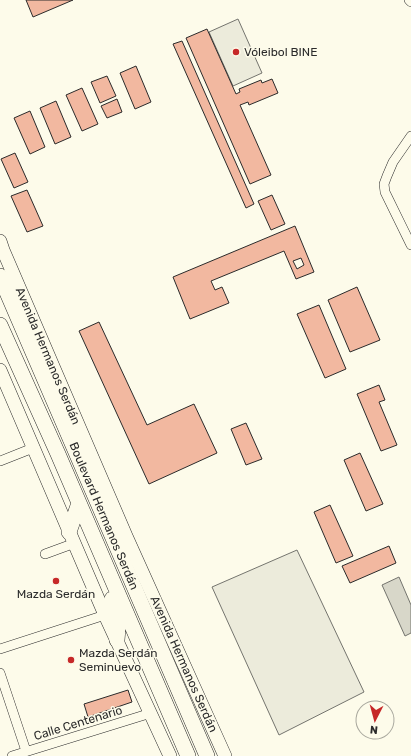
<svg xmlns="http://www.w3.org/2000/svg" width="411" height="756" font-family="Rubik,sans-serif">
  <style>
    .green { fill: #ecebdb; stroke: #74746e }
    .water { fill: #d8d7c9; stroke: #74746e }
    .building { fill: #f2b8a0; stroke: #2b2b2b; fill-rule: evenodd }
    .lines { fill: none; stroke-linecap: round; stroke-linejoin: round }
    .minor-casing { stroke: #2b2b2b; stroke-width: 10 }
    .secondary-casing { stroke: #2b2b2b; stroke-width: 14 }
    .primary-casing { stroke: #2b2b2b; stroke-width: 16 }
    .minor { stroke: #fdfbea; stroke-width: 9 }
    .secondary { stroke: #fdfbea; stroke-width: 13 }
    .primary { stroke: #fdfbea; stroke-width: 15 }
    .poi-dot { fill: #c62828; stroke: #fdfbea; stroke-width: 1.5 }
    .labels { text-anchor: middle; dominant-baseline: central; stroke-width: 3; stroke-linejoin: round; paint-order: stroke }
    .poi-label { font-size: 12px; fill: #2b2b2b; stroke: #fdfbea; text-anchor: start }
    .street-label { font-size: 12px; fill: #2b2b2b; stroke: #fdfbea }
  </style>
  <rect width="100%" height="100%" fill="#fdfbea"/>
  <path class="green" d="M238 19 262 73 233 86 209 32Z
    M297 550 364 692 279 735 212 587Z"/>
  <path class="water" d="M399 577 411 605V633L405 636 382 585Z"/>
  <path class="building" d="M26 0H73L33 17Z
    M207 29 236 94 240 92 239 89 261 80 262 83 272 79 278 93 249 105 248 102 240 105 271 175 250 184 186 38Z
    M182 41 254 204 246 208 173 44Z
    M136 66 151 102 135 109 120 73Z
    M107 76 116 96 100 103 91 82Z
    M82 88 98 124 82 131 66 95Z
    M117 99 122 112 107 118 101 106Z
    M56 101 71 137 55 144 40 108Z
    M30 111 45 147 30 154 14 118Z
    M15 153 28 182 14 188 1 159Z
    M27 190 43 226 27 232 11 196Z
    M272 195 285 224 271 230 258 201Z
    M295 226 314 272 296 279 284 251 211 281 215 290 222 287 229 303 190 319 173 277ZM301 258 304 265 297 269 293 261Z
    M357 287 380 340 350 352 328 300Z
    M319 305 346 369 325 378 297 314Z
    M99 322 147 425 194 404 217 453 149 484 79 331Z
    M379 385 385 400 379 402 397 445 381 451 357 394Z
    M246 423 262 459 246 465 231 429Z
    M360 453 383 504 366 511 344 460Z
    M330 505 353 556 336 563 314 512Z
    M389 546 396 563 350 583 342 566Z
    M128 690 132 702 88 717 84 704Z"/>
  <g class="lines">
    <g class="minor-casing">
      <path id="minor" d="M409 0 411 2
        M411 136 393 162 387 176 384 184 385 192 411 245
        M0 461 33 448
        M45 554 75 543
        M0 649 105 615
        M0 673 26 751
        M12 756 151 713"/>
    </g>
    <g class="secondary-casing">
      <path id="secondary" d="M0 241 3 250 126 536 225 756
        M0 370 105 615 170 756"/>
    </g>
    <g class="primary-casing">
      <path id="primary" d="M0 276 207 756
        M0 325 58 454 188 756
        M69 532 79 503
        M112 599C117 616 119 622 117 640"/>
    </g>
    <use href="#minor" class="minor"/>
    <use href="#secondary" class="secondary"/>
    <use href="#primary" class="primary"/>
  </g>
  <g class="poi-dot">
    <circle cx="236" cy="52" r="4"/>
    <circle cx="56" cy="581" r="4"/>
    <circle cx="71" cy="660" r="4"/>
  </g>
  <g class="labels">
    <g class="poi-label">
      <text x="244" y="52">Vóleibol BINE</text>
      <text x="56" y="594" text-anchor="middle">Mazda Serdán</text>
      <text x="79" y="653">Mazda Serdán<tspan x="79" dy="14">Seminuevo</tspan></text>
    </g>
    <g class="street-label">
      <text transform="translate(48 356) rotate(67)">Avenida Hermanos Serdán</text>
      <text transform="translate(104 516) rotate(67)">Boulevard Hermanos Serdán</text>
      <text transform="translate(184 664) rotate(66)">Avenida Hermanos Serdán</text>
      <text transform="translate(78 723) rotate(-17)">Calle Centenario</text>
    </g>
  </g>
  <g transform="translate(375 720) rotate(186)"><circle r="19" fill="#fdfbea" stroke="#a9a89e"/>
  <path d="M0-3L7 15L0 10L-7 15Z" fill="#c62828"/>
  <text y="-6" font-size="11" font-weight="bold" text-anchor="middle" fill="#2b2b2b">N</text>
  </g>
</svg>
